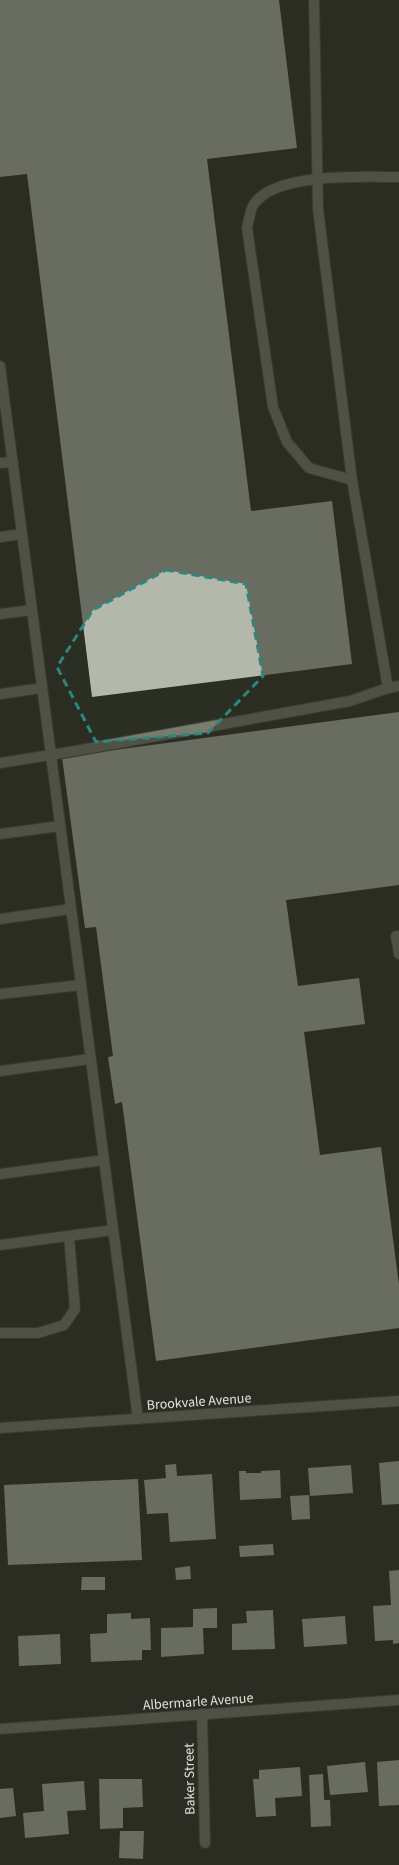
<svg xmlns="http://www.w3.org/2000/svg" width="399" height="1865" viewBox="0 0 399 1865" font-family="'Source Sans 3',sans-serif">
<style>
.building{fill:#b4b8aa}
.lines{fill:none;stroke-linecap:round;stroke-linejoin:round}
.lane-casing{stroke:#494b42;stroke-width:12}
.street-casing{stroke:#494b42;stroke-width:12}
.lane{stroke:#787c6e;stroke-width:10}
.street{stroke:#787c6e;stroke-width:10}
.marked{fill:none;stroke:#2e867e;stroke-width:3;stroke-dasharray:8 5;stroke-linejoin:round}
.labels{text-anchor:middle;stroke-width:4;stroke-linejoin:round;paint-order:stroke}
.street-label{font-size:14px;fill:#e0e2db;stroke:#2b2e23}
</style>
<rect width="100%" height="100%" fill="#2b2e23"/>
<g class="building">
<polygon points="0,0 279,0 297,148 207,159 251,511 332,501 352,664 92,697 27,174 0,177"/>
<polygon points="399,712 399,885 286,900 298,986 359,978 365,1024 304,1032 320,1155 381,1147 399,1285 399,1328 156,1361 122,1102 115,1104 108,1057 113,1056 96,927 85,928 62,757"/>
<polygon points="399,1461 399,1504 382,1505 379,1463"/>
<polygon points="176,1464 177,1476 212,1474 216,1539 170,1542 168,1513 147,1514 144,1480 166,1478 165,1465"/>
<polygon points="351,1465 353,1493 310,1496 308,1468"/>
<polygon points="280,1470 281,1498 240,1500 239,1471 246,1471 246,1473 261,1473 261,1471"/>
<polygon points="138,1479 142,1560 8,1565 4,1485"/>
<polygon points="309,1495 310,1519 292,1520 290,1496"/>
<polygon points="273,1544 274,1555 240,1557 239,1546"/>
<polygon points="190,1566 191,1579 176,1580 175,1568"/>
<polygon points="399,1570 399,1643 393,1644 393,1640 375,1641 373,1606 391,1605 389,1571"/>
<polygon points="82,1577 105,1577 105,1590 81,1590"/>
<polygon points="217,1608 217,1628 203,1628 204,1654 161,1657 161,1628 193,1627 193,1609"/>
<polygon points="273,1610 275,1649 232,1650 232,1624 247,1623 246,1611"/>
<polygon points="131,1613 131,1619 150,1618 151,1650 142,1650 142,1660 91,1662 90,1634 107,1633 107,1614"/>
<polygon points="345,1616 347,1644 304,1647 302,1619"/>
<polygon points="60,1634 61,1664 19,1666 18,1636"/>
<polygon points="399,1760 399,1805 379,1806 377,1762"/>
<polygon points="365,1762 368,1792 330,1795 327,1766"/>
<polygon points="300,1767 302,1796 275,1798 276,1816 256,1817 253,1779 259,1779 259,1770"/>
<polygon points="323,1774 324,1800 330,1800 331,1826 311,1827 309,1775"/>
<polygon points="99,1779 142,1779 143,1807 123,1808 123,1828 100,1829"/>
<polygon points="84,1781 86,1810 67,1811 69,1834 25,1838 23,1813 44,1811 42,1784"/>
<polygon points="13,1788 16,1816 0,1818 0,1789"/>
<polygon points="120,1831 144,1831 143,1859 119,1858"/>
</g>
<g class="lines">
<defs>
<g id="lane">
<polyline points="0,366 138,1419"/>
<polyline points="0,463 13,462"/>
<path d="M352 480 309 468 287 442 273 407 247 228C249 221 250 209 254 204 276 172 364 177 399 177"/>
<polyline points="0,537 22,534"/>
<polyline points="0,614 32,610"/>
<polyline points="388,688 399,686"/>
<polyline points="0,694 42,688"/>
<polyline points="0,763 75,751 350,701 388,688 352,480 318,209 314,0"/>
<polyline points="0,834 60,826"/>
<polyline points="0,919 71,909"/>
<polyline points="399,936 396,936 399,954"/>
<polyline points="0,994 81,985"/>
<polyline points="0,1071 90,1059"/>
<polyline points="0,1174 104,1160"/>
<polyline points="0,1245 113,1230"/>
<polyline points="0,1333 38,1333 64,1325 75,1309 69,1236"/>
</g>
<g id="street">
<polyline points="0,1428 399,1401"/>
<polyline points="202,1714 205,1843"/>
<polyline points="0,1729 399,1700"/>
</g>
</defs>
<use href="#lane" class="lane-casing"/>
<use href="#street" class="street-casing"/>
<use href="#lane" class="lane"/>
<use href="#street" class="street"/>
</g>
<path d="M0 0H399V1865H0ZM166 570 246 584 263 676 208 733 96 742 57 667 93 610Z" fill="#2b2e23" fill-opacity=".55" fill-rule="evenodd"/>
<path class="marked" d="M166 570 246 584 263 676 208 733 96 742 57 667 93 610Z"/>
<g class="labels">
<g class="street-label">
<text transform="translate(199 1401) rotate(-4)" y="5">Brookvale Avenue</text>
<text transform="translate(198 1701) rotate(-4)" y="5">Albermarle Avenue</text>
<text transform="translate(189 1779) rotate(-91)" y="5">Baker Street</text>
</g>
</g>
</svg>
